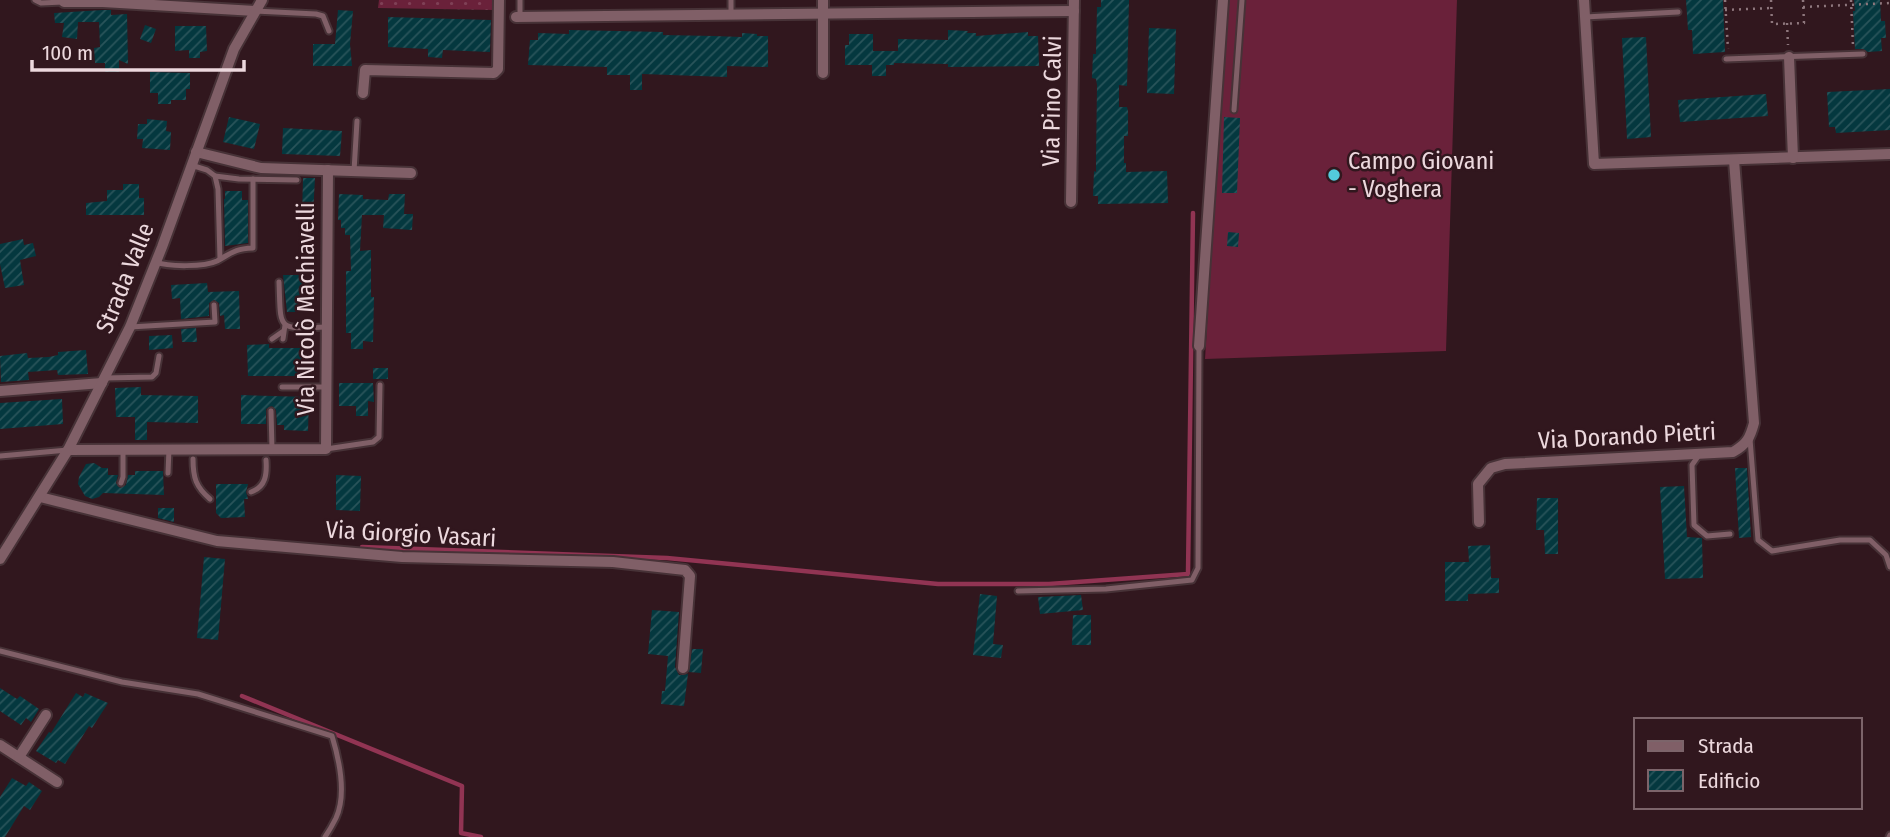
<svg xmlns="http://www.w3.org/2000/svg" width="1890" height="837" viewBox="0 0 1890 837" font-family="'Fira Sans Condensed',sans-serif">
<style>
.grass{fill:url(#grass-dots)}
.pitch{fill:#6a213a}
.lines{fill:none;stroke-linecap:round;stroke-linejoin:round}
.stream{stroke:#913453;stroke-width:4.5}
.building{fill:url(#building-hatch)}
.lane-casing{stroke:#473237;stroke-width:9}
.street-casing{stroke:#473237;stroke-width:14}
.path{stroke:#8e777d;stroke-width:2.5;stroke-dasharray:2 5;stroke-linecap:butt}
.lane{stroke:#805f67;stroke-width:5}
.street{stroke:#805f67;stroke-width:10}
.poi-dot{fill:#53cbdb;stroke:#31171e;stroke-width:2.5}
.labels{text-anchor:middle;stroke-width:5;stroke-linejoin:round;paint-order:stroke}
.street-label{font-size:24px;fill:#ecd8dd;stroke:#31171e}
.poi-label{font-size:24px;fill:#ecd8dd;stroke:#31171e;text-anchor:start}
</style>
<defs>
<pattern id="grass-dots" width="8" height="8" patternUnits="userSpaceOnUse" patternTransform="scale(1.75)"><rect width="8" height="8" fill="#6a213a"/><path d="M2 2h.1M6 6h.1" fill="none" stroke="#7f4056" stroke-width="1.8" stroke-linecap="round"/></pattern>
<pattern id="building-hatch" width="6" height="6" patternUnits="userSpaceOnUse" patternTransform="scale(1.75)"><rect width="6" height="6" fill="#04383f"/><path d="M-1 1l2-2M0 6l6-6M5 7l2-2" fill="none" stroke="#29545a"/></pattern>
</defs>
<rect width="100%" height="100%" fill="#31171e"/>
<polygon class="grass" points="379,0 495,0 495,10 378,8"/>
<polygon class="pitch" points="1226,0 1457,0 1446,351 1205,359"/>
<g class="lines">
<g class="stream">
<polyline points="362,547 667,558 938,584 1049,584 1188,574 1193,213"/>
<polyline points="242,696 462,786 461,833 481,837"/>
</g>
</g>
<g class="building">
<polygon points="1101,0 1129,0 1127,86 1119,85 1119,107 1127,107 1128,111 1128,136 1124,136 1124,163 1126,163 1126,172 1167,171 1168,203 1098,204 1098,196 1093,196 1094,171 1096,172 1096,162 1097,85 1096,79 1092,78 1093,54 1096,54 1097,7 1101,7"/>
<polygon points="1686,0 1723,0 1725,52 1693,54 1692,30 1688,30"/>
<polygon points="1854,0 1880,0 1881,21 1885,21 1886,38 1881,38 1882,51 1868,52 1863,49 1855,49 1853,11 1855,11"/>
<polygon points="103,10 111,10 111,15 127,14 128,64 119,60 119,72 105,72 105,63 95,63 94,48 100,47 99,22 78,22 77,39 62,37 64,23 55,23 54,13"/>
<polygon points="338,10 353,11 350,44 352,66 313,66 313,44 335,44"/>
<polygon points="388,17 491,20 490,52 443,50 442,58 428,57 428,49 388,47"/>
<polygon points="145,25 156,29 151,43 140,39"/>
<polygon points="175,26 206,26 207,51 200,52 200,58 189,58 189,50 175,51"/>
<polygon points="1149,28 1176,29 1174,94 1147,93"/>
<polygon points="569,30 663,32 663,35 714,36 742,37 742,33 757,34 757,36 768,36 768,67 727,66 727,77 642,74 642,90 630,90 630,75 607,75 607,67 528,65 530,40 538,40 538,33 569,34"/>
<polygon points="948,30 968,31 967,33 976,33 976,36 1028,32 1028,36 1038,36 1039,66 948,67 948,64 894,63 894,65 886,65 886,76 872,76 872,65 845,65 845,45 849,45 849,34 873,34 873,51 898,51 898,39 948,40"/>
<polygon points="1646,37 1651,137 1627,139 1622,38"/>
<polygon points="150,72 190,73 190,89 186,89 186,100 171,100 171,104 158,104 158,93 150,93"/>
<polygon points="1890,89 1890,130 1836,133 1835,127 1829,127 1827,92"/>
<polygon points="1766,94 1768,116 1680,122 1678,100"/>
<polygon points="229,117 260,124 254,149 223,142"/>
<polygon points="1224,117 1240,118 1237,193 1222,193"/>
<polygon points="147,119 167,121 166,131 171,132 170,150 142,148 143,139 137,139 138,124 147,124"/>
<polygon points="283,128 342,131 340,156 282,154"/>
<polygon points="303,178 315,178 313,215 302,215"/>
<polygon points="123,184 139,184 139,198 144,198 144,215 86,215 86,203 107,201 107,190 123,190"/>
<polygon points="225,191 242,191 242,200 248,200 248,243 225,246 224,199 225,199"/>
<polygon points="339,194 363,195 363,199 388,200 389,194 405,194 404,214 413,214 412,230 383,228 384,215 362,215 360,251 371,250 371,297 374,297 373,342 363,341 363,349 351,349 351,333 346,333 346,271 351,271 350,235 345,235 345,228 341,228 341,220 338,220"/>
<polygon points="1228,232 1239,233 1238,247 1227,246"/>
<polygon points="23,239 24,245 33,243 36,256 20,260 24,285 5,288 0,264 0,244"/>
<polygon points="283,275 305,275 305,312 287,312"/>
<polygon points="207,283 208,292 239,291 240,329 225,329 224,315 220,316 219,303 214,300 209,303 209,316 181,319 180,298 172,299 171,285"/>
<polygon points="196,328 197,342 182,342 181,329"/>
<polygon points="172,335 173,348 149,350 149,336"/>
<polygon points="269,344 269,348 304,348 304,376 248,376 247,345"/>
<polygon points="86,350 88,374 58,375 57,370 28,372 29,380 1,382 0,356 27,353 28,358 49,357 58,355 58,352"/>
<rect x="373" y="368" width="15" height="11"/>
<polygon points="339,383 373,383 374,402 368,401 368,416 356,416 356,406 339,406"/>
<polygon points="141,387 141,395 198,396 198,423 147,422 147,440 135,440 135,417 116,417 115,388"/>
<polygon points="241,395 309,397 308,431 284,430 284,425 277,425 276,410 272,406 266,409 266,424 241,424"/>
<polygon points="62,399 63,424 0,429 0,403"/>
<polygon points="94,463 102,468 108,468 108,475 118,475 116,483 120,488 126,485 128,475 135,475 135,471 163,471 164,495 103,493 99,497 92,499 85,496 78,484 79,477 86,464"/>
<polygon points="1735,468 1747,468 1751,537 1739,538"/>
<polygon points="336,475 361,476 360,511 336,510"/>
<polygon points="216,484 248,484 246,492 248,499 244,499 245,517 221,518 216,513"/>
<polygon points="1684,486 1687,537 1702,538 1703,578 1665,579 1660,487"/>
<polygon points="1537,498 1558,498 1558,554 1545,554 1544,530 1536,530"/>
<polygon points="158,508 174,508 174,522 158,518"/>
<polygon points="1490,545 1491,578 1499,578 1499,593 1468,594 1468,601 1445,601 1445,562 1469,562 1468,546"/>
<polygon points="204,557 225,559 218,640 197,638"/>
<polygon points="980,594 997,596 993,644 1003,645 1001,658 973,655"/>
<polygon points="1081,595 1083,610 1040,614 1038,597"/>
<polygon points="652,610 679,612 675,667 679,675 688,674 684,706 661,704 662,691 665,691 668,656 648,654"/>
<polygon points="1073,615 1091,615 1091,645 1072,645"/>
<polygon points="692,649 703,649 701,673 689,672"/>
<polygon points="0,688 17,699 20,696 39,709 31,722 26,718 21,725 0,711"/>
<polygon points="76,693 83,697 85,693 108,703 92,728 89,726 65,764 58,760 56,763 36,751 49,732 51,733"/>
<polygon points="12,778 26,786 29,782 42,791 30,810 24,806 5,837 0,837 0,797"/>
</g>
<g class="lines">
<defs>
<g id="lane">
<polyline points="35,0 41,3 63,2"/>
<polyline points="520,0 520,17"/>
<polyline points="731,0 731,14"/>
<polyline points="255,11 316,14 323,16 329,31"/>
<polyline points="1585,17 1678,12"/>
<polyline points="1726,59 1863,54"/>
<polyline points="1234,110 1242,0"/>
<polyline points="191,165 207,170 215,176 218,189 220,259"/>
<polyline points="354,171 357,121"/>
<polyline points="215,176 239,179 297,180"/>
<path d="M156 262C168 267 205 267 217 261 232 253 233 249 253 248V179"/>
<path d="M279 282C281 331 276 329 326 327"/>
<polyline points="130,327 215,322 214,305"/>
<polyline points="272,339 282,332"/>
<polyline points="283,339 285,325"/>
<polyline points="105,378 152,377 156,373 159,356"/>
<polyline points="282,387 325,387"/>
<polyline points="271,411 272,449"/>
<polyline points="1750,439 1758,540 1772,551 1840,540 1870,540 1886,555 1890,567"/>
<polyline points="326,449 373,442 379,437 380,385"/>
<polyline points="1699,455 1692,465 1694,525 1707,536 1730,534"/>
<polyline points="0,456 68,450"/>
<path d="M193 459C193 478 196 487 210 499"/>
<polyline points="168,473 169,449"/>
<polyline points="121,483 123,477 123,449"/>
<path d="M251 492C266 487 267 474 266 460"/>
<polyline points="1018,591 1106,589 1192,580 1198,568 1199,346"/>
<path d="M0 651 122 682 198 694 332 736C339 759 347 794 336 818 333 824 329 831 325 837"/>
<polyline points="1889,837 1890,835"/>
</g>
<g id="street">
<polyline points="1584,0 1594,164 1890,154"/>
<polyline points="64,2 103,2 255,11"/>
<polyline points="516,17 1074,11"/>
<polyline points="1789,57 1793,158"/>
<polyline points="823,73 823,0"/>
<polyline points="363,93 365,70 494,73 498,69 499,0"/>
<polyline points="196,152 261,168 411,173"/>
<polyline points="1071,202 1074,0"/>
<polyline points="1199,346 1223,0"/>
<polyline points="0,391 102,383"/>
<polyline points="68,450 326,449 328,170"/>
<polyline points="40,497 217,541 402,557 613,562 685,570 690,576 683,668"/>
<path d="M1479 522 1478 484 1491 468 1505 464 1733 452C1747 444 1750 438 1754 423L1734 160"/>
<polyline points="0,559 68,450 130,327 162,247 234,49 262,0"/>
<polyline points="0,745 57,782"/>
<polyline points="19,757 46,715"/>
</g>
</defs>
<use href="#lane" class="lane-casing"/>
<use href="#street" class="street-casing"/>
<g class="path">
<polyline points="1725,0 1728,49"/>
<polyline points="1771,0 1772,24 1804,23 1803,0"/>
<polyline points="1851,0 1853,46"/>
<polyline points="1803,7 1890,3"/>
<polyline points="1725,10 1771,8"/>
<polyline points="1787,23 1788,45"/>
</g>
<use href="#lane" class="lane"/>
<use href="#street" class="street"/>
</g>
<circle class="poi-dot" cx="1334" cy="175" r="7"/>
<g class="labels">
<g class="street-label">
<text transform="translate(1052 101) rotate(-89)" y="8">Via Pino Calvi</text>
<text transform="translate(125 278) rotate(-68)" y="8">Strada Valle</text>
<text transform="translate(306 309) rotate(-90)" y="8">Via Nicolò Machiavelli</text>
<text transform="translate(1627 436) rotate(-3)" y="8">Via Dorando Pietri</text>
<text transform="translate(411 534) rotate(3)" y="8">Via Giorgio Vasari</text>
</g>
<g class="poi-label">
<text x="1348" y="169">Campo Giovani<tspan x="1348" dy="28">- Voghera</tspan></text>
</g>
</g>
<rect x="1634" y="718" width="228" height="91" fill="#31171e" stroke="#7c646a" stroke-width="2"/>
<rect x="1648" y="741" width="35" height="10" fill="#805f67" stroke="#7c646a" stroke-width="2"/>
<text x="1698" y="753" font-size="21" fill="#ecd8dd">Strada</text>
<rect x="1648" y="770" width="35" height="21" fill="url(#building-hatch)" stroke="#7c646a" stroke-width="2"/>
<text x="1698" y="788" font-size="21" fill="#ecd8dd">Edificio</text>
<path d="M32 60v10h212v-10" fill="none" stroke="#ecd8dd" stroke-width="3.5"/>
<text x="42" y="60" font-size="21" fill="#ecd8dd" stroke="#31171e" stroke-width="5" paint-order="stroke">100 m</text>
</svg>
